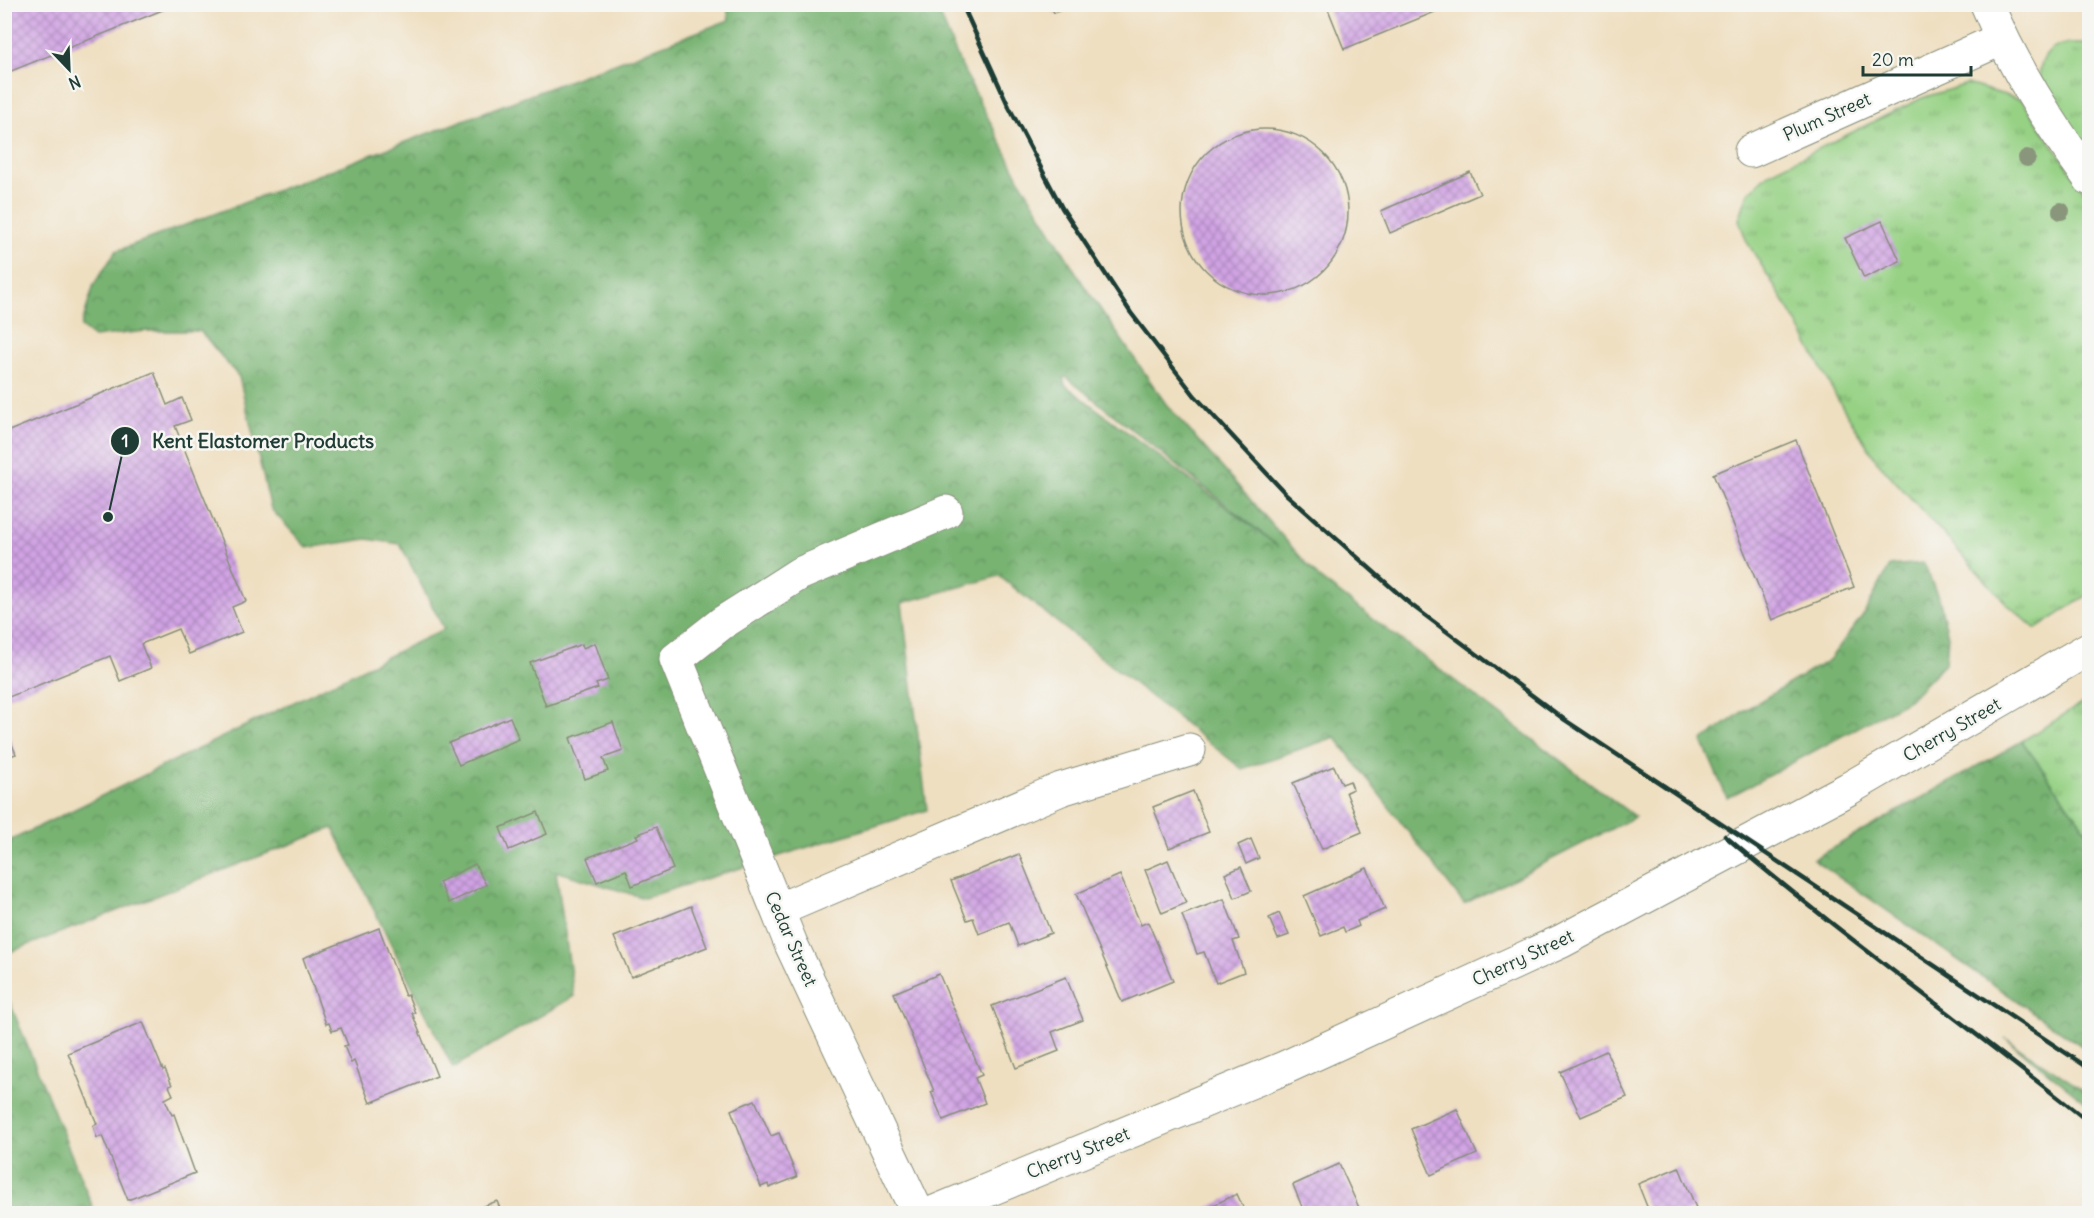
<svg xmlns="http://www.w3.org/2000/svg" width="2094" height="1218" viewBox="0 0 2094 1218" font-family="Delius,sans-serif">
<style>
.grass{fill:url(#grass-tufts);stroke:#5a875c;stroke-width:1.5}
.forest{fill:url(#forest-crowns);stroke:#4c7853;stroke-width:1.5;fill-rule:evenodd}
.building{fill:url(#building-cross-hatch)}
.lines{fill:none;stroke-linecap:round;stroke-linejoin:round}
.minor-casing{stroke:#878e7a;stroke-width:35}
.minor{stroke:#fff;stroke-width:33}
.rail{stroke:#1f3d34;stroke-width:4.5}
.tree{fill:#8a967c}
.labels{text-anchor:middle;stroke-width:5;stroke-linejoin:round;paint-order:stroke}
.street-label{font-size:18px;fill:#1f3d34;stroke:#f6f6f2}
.leader{fill:none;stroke:#1f3d34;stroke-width:2}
.callout-dot{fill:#1f3d34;stroke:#f6f6f2;stroke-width:2}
.mark-label{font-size:18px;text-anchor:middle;font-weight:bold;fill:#fff}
.callout-label{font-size:20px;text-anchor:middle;font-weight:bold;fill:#1f3d34;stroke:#f6f6f2;stroke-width:5;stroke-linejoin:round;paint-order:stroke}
</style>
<defs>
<pattern id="grass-tufts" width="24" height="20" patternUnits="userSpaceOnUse" patternTransform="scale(1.5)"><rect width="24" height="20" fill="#96d184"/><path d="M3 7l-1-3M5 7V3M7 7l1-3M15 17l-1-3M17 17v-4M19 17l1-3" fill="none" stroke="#7aab6d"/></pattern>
<pattern id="forest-crowns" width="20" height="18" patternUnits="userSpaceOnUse" patternTransform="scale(1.5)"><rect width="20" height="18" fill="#78b372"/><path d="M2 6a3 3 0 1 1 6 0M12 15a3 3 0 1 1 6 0" fill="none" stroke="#62935e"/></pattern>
<pattern id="building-cross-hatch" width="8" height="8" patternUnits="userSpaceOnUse" patternTransform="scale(1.5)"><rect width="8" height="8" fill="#d1a3e4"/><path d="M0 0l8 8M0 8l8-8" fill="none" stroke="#a986ba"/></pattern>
</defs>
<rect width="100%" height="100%" fill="#f6f6f2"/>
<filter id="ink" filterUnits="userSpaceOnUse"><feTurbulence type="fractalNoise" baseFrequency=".0167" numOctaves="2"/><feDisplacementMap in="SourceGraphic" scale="12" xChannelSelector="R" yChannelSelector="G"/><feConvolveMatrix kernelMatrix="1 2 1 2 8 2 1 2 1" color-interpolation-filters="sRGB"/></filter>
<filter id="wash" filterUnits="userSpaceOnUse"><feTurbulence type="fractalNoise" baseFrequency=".008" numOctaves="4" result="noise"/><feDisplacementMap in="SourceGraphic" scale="24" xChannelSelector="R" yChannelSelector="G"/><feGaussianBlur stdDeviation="1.35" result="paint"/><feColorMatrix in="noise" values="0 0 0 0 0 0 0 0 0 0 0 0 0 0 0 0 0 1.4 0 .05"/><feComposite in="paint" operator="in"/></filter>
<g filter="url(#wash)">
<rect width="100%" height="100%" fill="#efdfc1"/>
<g class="grass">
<path d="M2065 44H2089V158L2040 78C2038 61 2049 47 2065 44Z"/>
<polygon points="1967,84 2022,100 2089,198 2089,594 2036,629 2007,604 1876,460 1837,398 1796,321 1747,242 1739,220 1748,193 1769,173 1922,98"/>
<polygon points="2089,699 2089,834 2022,741"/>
</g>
<g class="forest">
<path d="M727 5H936L959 61 1021 182 1083 284 1166 404 1319 578 1635 817 1464 904 1335 737 1242 769 999 576 902 603 927 810 644 898 556 871 574 996 453 1068 333 828 5 954V843L444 629 400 544 367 539 307 548 271 509 239 377 200 331H146L94 337 81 327 94 284 116 251 729 20ZM1066 377 1279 547 1065 385 1063 378Z"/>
<polygon points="1924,563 1940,602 1948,636 1946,662 1909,700 1727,798 1702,741 1745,710 1829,660 1863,615 1890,566"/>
<polygon points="2022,741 2089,834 2089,1051 1813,859"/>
<polygon points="4,988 95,1213 5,1213"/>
<polygon points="2005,1038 2089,1094 2089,1105"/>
</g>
<g id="blocks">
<g class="building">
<polygon points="4,4 175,4 175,5 4,74"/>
<polygon points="1050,4 1074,4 1074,5 1054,13"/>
<polygon points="1326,4 1452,4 1452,5 1344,49"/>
<circle cx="1265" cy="212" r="83"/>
<polygon points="1470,172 1480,194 1390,233 1381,211"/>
<polygon points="1882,221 1900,261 1864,278 1845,238"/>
<polygon points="154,372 167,405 182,398 191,420 175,426 246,601 232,607 242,632 189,654 178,629 141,644 151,668 120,681 110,656 4,699 4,433"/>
<polygon points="1796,440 1854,587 1772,620 1713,474"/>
<polygon points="595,643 608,680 596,684 598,688 546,706 530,663 582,644 583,648"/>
<polygon points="510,717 519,739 459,765 449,743"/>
<polygon points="613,722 623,751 603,758 608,771 585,779 570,738"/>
<polygon points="4,725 16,754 4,758"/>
<polygon points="1334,766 1342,784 1350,781 1353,789 1346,792 1362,832 1322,849 1293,783"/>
<polygon points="1193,791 1209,832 1169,848 1153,807"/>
<polygon points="538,812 547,834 509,850 500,828"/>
<polygon points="656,827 673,869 632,886 626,870 597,882 587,858 638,838 636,835"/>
<polygon points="1251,839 1259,858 1246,864 1238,845"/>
<polygon points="1019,854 1051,933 1018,946 1009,922 979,934 973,918 967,920 951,881"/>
<polygon points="1168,860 1186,903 1162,913 1145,870"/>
<polygon points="475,864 486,885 449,903 439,882"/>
<polygon points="1241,867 1251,891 1235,898 1225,874"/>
<polygon points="1367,868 1385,909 1357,921 1359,926 1345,932 1343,927 1321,936 1304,896"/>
<polygon points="1120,875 1141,925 1148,922 1173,981 1122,1002 1076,894"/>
<polygon points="1224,899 1239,939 1233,941 1244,972 1216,983 1204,952 1197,954 1182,915"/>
<polygon points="691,906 707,947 631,977 614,937"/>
<polygon points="1279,913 1289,935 1278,939 1269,918"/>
<polygon points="379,928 405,996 408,995 415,1013 412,1013 437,1076 370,1103 354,1061 351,1063 344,1046 348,1045 341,1028 332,1031 329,1023 326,1024 303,958"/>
<polygon points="939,974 982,1075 975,1078 985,1103 943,1120 931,1092 934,1091 894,993"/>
<polygon points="1066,977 1083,1020 1052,1032 1059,1051 1016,1068 992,1006"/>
<polygon points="143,1022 163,1070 165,1069 172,1085 169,1086 173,1095 165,1099 172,1115 174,1114 195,1173 128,1200 102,1136 97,1138 93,1126 97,1124 68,1053"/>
<polygon points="1606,1051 1627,1097 1581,1117 1560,1072"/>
<polygon points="755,1100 771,1136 779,1133 797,1177 769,1188 768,1184 761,1187 731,1110"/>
<polygon points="1457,1109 1477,1154 1431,1175 1411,1129"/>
<polygon points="1339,1164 1360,1210 1353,1214 1305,1214 1293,1185"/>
<polygon points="1679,1167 1696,1208 1684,1214 1650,1214 1638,1184"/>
<polygon points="1237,1194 1246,1214 1194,1214"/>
<polygon points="497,1201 502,1214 466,1214 466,1213"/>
</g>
</g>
</g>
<g filter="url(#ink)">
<use href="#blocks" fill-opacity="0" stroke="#878e7a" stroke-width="1.5"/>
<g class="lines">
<defs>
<g id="minor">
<path d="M1987 4C2013 67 2050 124 2090 179"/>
<polyline points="1751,151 2001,39"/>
<polyline points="778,910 1061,789 1189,750"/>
<polyline points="918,1214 791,944 676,659 722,623 799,574 946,512"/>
<polyline points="930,1214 1284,1068 1562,941 1848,789 2090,648"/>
</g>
</defs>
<use href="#minor" class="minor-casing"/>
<use href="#minor" class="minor"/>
<g class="rail">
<polyline points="962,4 1009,107 1062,208 1131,313 1195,396 1286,494 1410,604 1565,720 2090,1069"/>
<path d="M1725 836C1843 937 1969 1026 2090 1123"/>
</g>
</g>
<g class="tree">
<circle cx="2027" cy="158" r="9"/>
<circle cx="2061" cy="211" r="9"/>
</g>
</g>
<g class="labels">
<g class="street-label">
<text transform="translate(1827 117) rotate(-24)" y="6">Plum Street</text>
<text transform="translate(1952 730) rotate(-30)" y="6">Cherry Street</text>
<text transform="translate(791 939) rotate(66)" y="6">Cedar Street</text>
<text transform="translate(1523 958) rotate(-25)" y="6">Cherry Street</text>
<text transform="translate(1078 1153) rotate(-22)" y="6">Cherry Street</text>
</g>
</g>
<path class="leader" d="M108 517L125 441"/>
<g class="callout-dot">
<circle cx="108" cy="517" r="6"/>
<circle cx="125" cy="441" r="15"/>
</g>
<g class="mark-label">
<text x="125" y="447">1</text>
</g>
<g class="callout-label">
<text x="263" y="448">Kent Elastomer Products</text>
</g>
<rect width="2094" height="1218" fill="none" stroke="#f6f6f2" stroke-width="24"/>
<g transform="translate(69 69) rotate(157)" stroke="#f6f6f2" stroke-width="4.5" paint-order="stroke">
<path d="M0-4.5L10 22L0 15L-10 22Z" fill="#1f3d34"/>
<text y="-9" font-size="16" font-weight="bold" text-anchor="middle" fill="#1f3d34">N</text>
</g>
<path d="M1863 66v9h108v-9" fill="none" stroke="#1f3d34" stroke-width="3"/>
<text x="1872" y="66" font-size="18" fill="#1f3d34" stroke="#f6f6f2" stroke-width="4.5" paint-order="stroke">20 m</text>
</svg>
